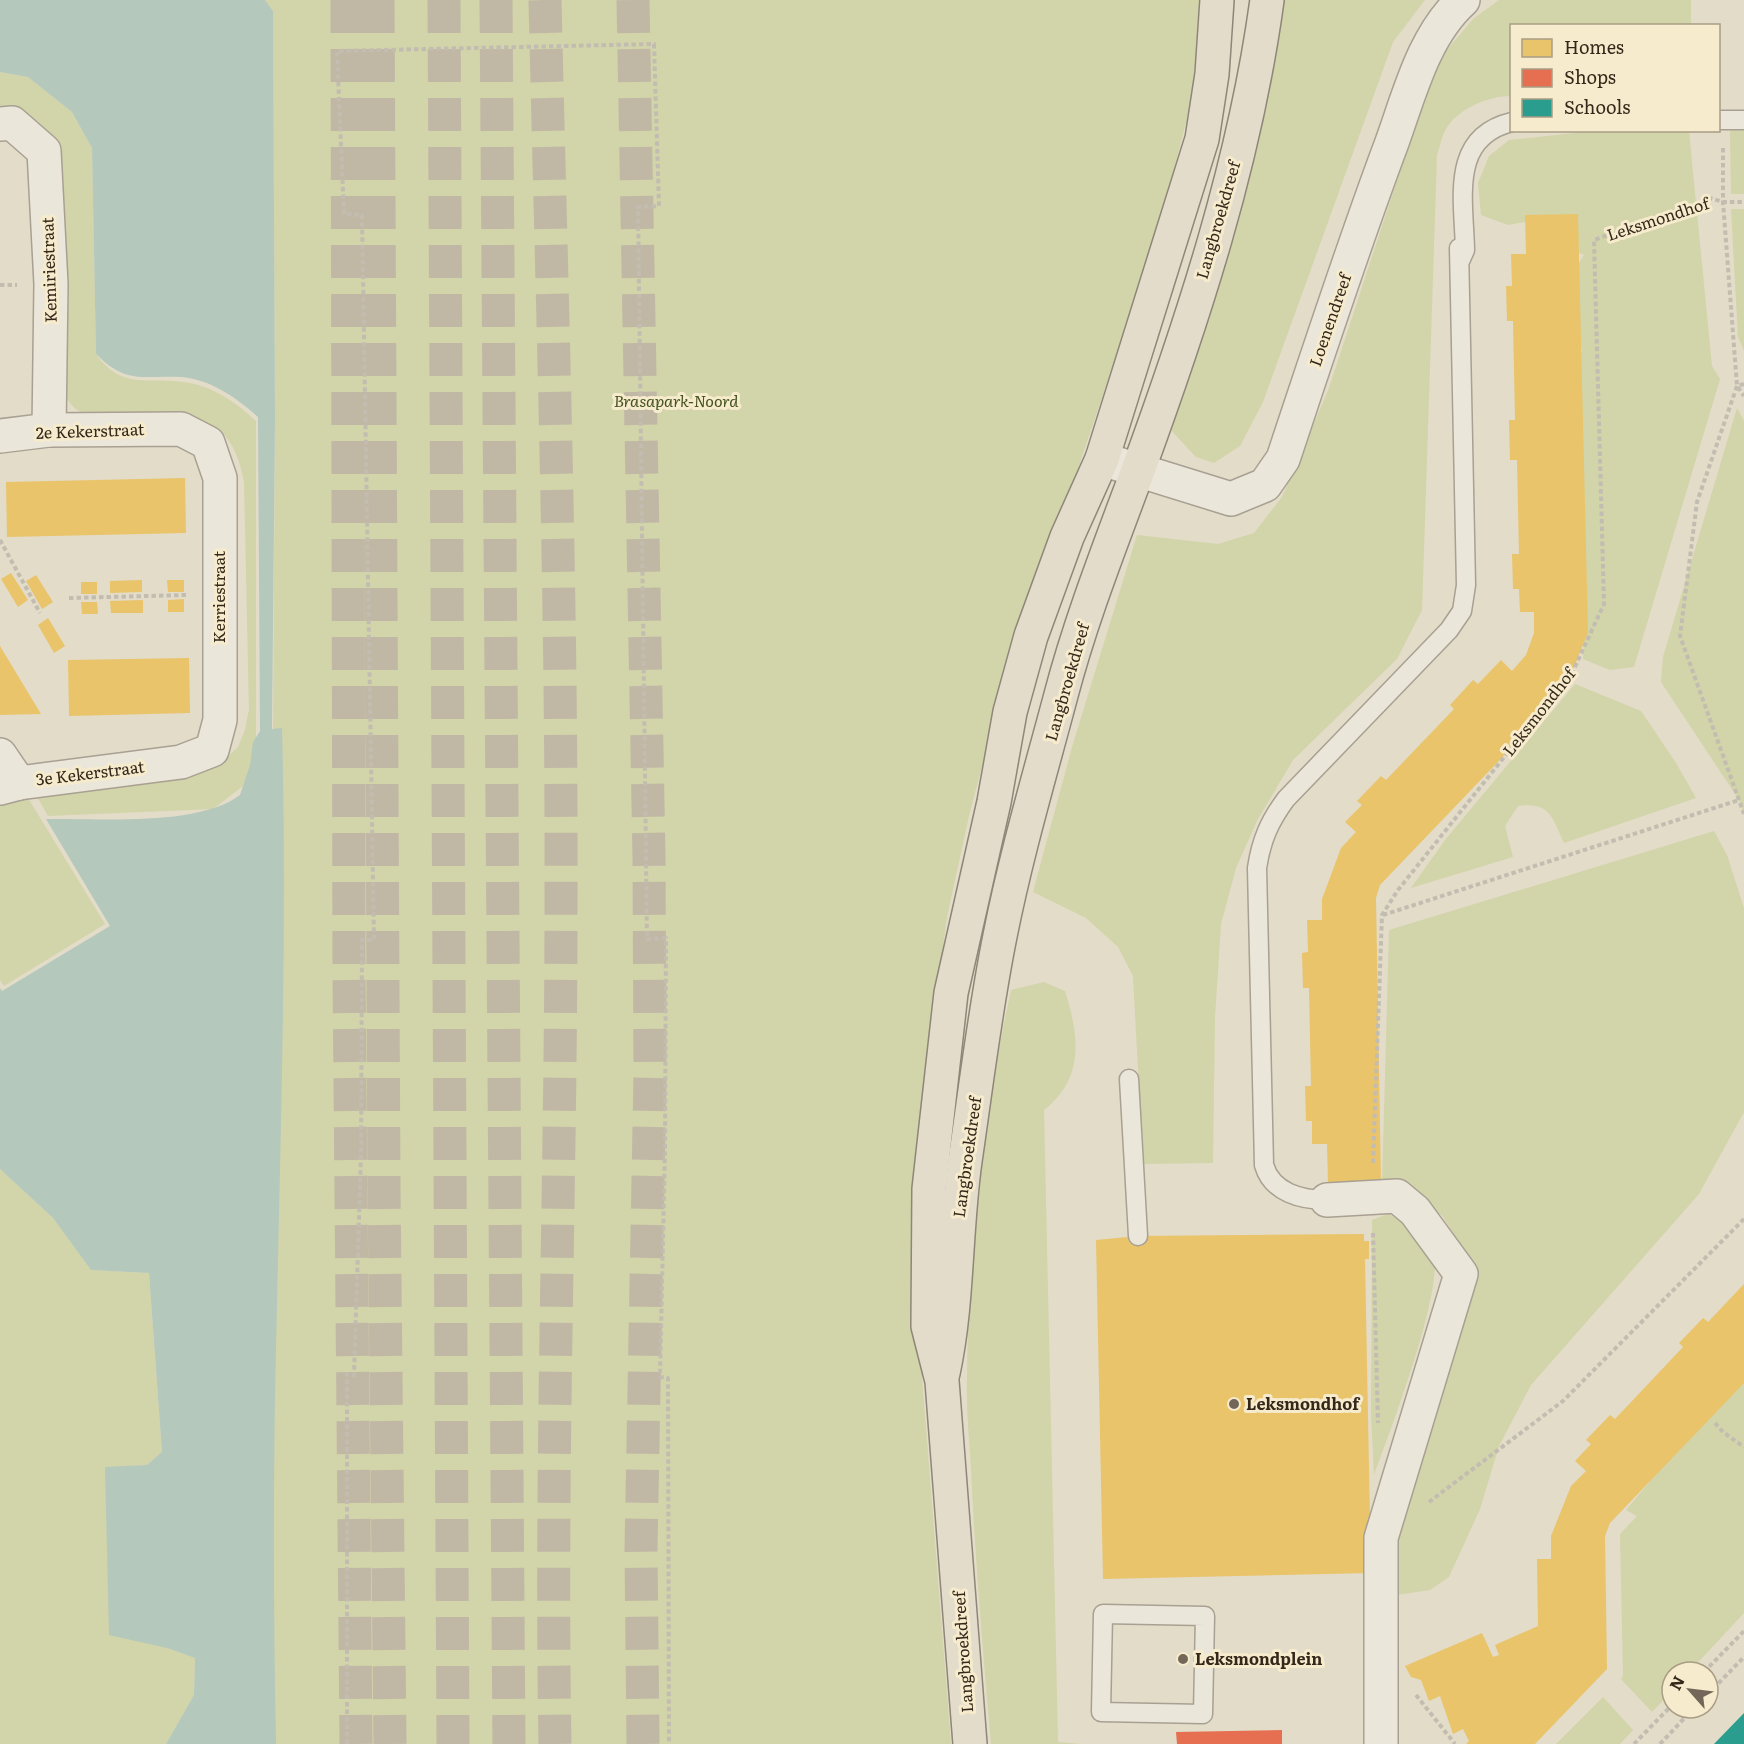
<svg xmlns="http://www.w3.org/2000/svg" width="1744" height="1744" viewBox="0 0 1744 1744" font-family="Literata,serif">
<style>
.green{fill:#d2d4a9}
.water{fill:#b4c8bc}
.homes{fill:#e9c46a}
.shops{fill:#e76f51}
.schools{fill:#2a9d8f}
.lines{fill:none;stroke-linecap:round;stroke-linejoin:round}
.highway-tunnel{stroke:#c0b8a5;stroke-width:33;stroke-dasharray:33 16;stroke-linecap:butt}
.lane-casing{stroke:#a8a092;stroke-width:21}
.street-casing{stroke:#a8a092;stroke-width:36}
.primary-casing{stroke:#8d8679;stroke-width:36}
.path{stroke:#c3bdb1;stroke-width:4;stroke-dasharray:4.5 3;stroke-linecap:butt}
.lane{stroke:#ebe6da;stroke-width:18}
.street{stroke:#ebe6da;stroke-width:33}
.primary{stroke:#e3dccb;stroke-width:33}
.poi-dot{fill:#726758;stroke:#f6ebcc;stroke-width:2}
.labels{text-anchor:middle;stroke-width:6;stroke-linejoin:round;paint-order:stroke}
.street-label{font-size:16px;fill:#35281b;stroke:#f6ebcc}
.park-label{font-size:16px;font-style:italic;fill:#445320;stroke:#f6ebcc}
.poi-label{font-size:16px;font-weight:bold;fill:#35281b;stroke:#f6ebcc;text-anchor:start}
</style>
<rect width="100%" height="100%" fill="#e3dcc8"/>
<g class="green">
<polygon points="265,0 1199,0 1195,74 1187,118 1159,229 998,705 969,816 947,917 930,1044 919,1229 922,1377 951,1744 262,1744 267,1710 275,419 273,11"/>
<polygon points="1283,0 1425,0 1393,42 1263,402 1240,446 1214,463 1196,457 1169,428 1274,61"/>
<path d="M1499 0H1691V25L1512 26 1511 96C1488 96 1456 109 1445 131 1441 138 1440 147 1437 155L1422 610 1397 659 1293 760 1258 819 1236 868 1221 924 1215 1017 1213 1163 1143 1164 1133 976 1118 947 1086 918 1033 892 1072 747 1137 535 1218 544 1254 533 1282 497 1329 388 1419 113 1441 57 1473 19Z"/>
<path d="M0 72 28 77 72 112 92 148 96 354C121 390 147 377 183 382 211 385 236 402 256 421V776L213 809 48 816 30 784 181 777 204 771 222 762 238 747 245 730 249 709 244 482C226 376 140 439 79 411 73 408 68 400 64 395L56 174 0 109Z"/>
<polygon points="1738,125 1744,125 1744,194 1731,194 1730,131"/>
<polygon points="1602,130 1689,131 1712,366 1720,379 1634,667 1610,670 1583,659 1584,596 1558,355 1582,352 1571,276 1584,255 1559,244 1554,217 1508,225 1481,215 1478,183 1489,156 1509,140"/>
<polygon points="1731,209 1744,209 1744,351 1738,337"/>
<polygon points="1737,408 1744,421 1744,814 1739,800 1661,682 1663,657"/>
<path d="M1575 684 1641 711 1676 763 1696 798 1564 843C1552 817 1550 802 1518 806L1505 826 1513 857 1411 888 1445 840Z"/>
<polygon points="20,785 105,924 4,986 0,980 0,797"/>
<polygon points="1714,831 1727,855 1744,908 1744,1112 1699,1194 1531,1385 1499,1446 1480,1509 1449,1577 1430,1590 1396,1595 1393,1572 1424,1404 1462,1272 1455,1237 1442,1215 1382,1186 1389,930"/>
<path d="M1044 982 1065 991C1079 1036 1085 1078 1044 1110L1058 1742 1081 1744H991C983 1652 975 1560 971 1468 969 1438 966 1407 967 1377 968 1246 983 1118 1011 990Z"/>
<polygon points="0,1169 53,1218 91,1270 149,1273 162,1453 147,1465 105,1468 167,1648 195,1658 194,1695 166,1744 0,1744"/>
<path d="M1388 1214C1406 1222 1426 1229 1433 1250 1446 1286 1389 1434 1374 1475L1371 1414 1372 1220Z"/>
<polygon points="1744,1382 1744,1613 1689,1672 1672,1672 1672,1691 1652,1712 1621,1679 1623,1675 1620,1534 1637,1516 1626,1510 1680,1446"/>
<polygon points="1603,1697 1633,1730 1620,1744 1556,1744"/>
</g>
<path class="water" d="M0 0H265L273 11 275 419 272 729 282 728C287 921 281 1112 277 1305 273 1451 273 1598 276 1744H166L194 1695 195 1658 167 1648 109 1635 105 1467 147 1465 162 1452 149 1273 91 1270 53 1218 0 1169V988L2 991 110 926 46 819C99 818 198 827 240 795L250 765 253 742 260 731 258 417C237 398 210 379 181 377 142 375 127 385 96 354L92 148 72 112 28 77 0 72Z"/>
<g class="homes">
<polygon points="1578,214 1588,632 1564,693 1380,885 1376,898 1381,1182 1328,1183 1327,1144 1312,1144 1312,1121 1306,1121 1305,1086 1311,1086 1309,988 1303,988 1302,953 1308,952 1307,920 1322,920 1322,899 1341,848 1356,832 1345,822 1362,805 1357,801 1381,776 1386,780 1454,709 1450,705 1473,680 1478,684 1501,660 1512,671 1526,655 1534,633 1534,612 1520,612 1519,589 1513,589 1512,554 1519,554 1517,460 1510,460 1509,420 1515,420 1513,321 1507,321 1506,286 1512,286 1511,254 1526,254 1525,215"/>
<polygon points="185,478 186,533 7,537 6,482"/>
<polygon points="11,573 28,600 18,607 1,579"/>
<polygon points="36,575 53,602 42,609 26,581"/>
<polygon points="142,580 142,592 110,593 110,581"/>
<polygon points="167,580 184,580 184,592 168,592"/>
<rect x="81" y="582" width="16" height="12"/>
<polygon points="184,599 184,612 168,612 168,600"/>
<polygon points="143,600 143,613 111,613 110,601"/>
<polygon points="81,602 97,602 98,614 82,614"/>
<polygon points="48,618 65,646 54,653 38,625"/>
<polygon points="0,646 9,661 41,714 0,715"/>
<polygon points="189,658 190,713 69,716 68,660"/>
<polygon points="1364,1234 1364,1241 1369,1241 1369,1259 1365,1259 1371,1573 1103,1579 1096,1240 1138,1236"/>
<polygon points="1744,1284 1744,1383 1610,1523 1605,1536 1607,1669 1535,1744 1466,1744 1469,1741 1463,1729 1453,1734 1440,1696 1429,1701 1421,1680 1411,1677 1405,1666 1482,1633 1493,1657 1499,1655 1495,1645 1538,1626 1537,1559 1551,1559 1551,1536 1571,1486 1586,1471 1575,1461 1591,1444 1586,1440 1610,1415 1615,1419 1683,1347 1679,1343 1703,1318 1708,1322"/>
</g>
<polygon class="shops" points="1282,1730 1282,1744 1177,1744 1176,1732"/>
<polygon class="schools" points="1744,1713 1744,1744 1714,1744"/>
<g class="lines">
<g class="highway-tunnel">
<polyline points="347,0 349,974 356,1744"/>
<polyline points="378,0 384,1190 390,1744"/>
<polyline points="444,0 453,1744"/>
<polyline points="496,0 509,1744"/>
<path d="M545 0C552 301 562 602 561 903 561 1183 550 1463 555 1744"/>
<polyline points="633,0 649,858 650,1074 641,1549 643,1744"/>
</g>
<defs>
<g id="lane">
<polyline points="1718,120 1744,120"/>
<path d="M1461 259 1465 250C1464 200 1449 137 1512 122"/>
<polyline points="1129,1079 1138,1236"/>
<path d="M1327 1200C1302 1200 1272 1193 1264 1165L1257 868C1261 841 1269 822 1286 799L1449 630 1462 611 1466 585 1459 248"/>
<polygon points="1103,1614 1205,1616 1203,1714 1101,1712"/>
</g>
<g id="street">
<polyline points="0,124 12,123 44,151 51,284 49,430"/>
<polyline points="0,436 49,430 181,429 208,443 220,478 220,720 212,750 181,762 19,783 0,788"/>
<path d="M1102 459 1231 499 1265 485 1283 459C1318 354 1352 249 1391 145 1409 96 1423 36 1463 0"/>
<polyline points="0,755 19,783"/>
<polyline points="1327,1200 1397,1196 1415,1211 1461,1274 1381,1538 1381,1744"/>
</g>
<g id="primary">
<path d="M943 1373C958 1303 955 1232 965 1161 976 1086 985 1010 1000 936 1016 855 1040 774 1061 695 1081 619 1110 546 1137 473 1193 320 1245 162 1267 0"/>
<polyline points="970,1744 942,1381 928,1326 929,1189 951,993 994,802 1010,712 1031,636 1067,537 1102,459 1202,139 1212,74 1217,0"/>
</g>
</defs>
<use href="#lane" class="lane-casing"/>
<use href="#street" class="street-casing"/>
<use href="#primary" class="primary-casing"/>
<g class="path">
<polyline points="1723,148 1723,202 1737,386 1744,396"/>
<polyline points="0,285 17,285"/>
<polyline points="1744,384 1737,386 1697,502 1680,636 1744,814"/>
<polyline points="0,540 40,613"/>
<polyline points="69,598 186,595"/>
<polyline points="1383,915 1739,800"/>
<polyline points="1373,1163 1382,915 1398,890 1573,671 1604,604 1594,240 1710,198 1723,202 1744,202"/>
<polyline points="1373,1233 1378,1423"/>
<polyline points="1715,1423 1723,1432 1744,1447"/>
<polyline points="1429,1502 1563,1401 1744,1219"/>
<polyline points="1704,1672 1744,1631"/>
<polyline points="1708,1694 1744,1657"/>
<polyline points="1416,1695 1455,1744"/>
<polyline points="347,1744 347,1374 354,1375 361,1155 362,940 374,940 362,215 344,214 337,51 654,44 659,206 638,207 647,939 666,938 665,1147 660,1377 668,1378 669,1744"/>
<polyline points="1634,1744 1672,1705"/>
<polyline points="1660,1744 1694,1708"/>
</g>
<use href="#lane" class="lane"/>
<use href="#street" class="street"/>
<use href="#primary" class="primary"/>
</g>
<g class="poi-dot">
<circle cx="1234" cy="1404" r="6"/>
<circle cx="1183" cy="1659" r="6"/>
</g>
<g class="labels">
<g class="street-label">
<text transform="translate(1658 219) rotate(-18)" y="6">Leksmondhof</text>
<text transform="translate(1218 220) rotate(-74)" y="6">Langbroekdreef</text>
<text transform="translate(49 270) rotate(-92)" y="6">Kemiriestraat</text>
<text transform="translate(1330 320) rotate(-71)" y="6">Loenendreef</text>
<text transform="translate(90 431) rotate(-2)" y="6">2e Kekerstraat</text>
<text transform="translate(219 597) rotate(-90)" y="6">Kerriestraat</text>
<text transform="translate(1067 682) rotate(-74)" y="6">Langbroekdreef</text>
<text transform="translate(1539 712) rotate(-52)" y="6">Leksmondhof</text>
<text transform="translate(90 773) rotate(-7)" y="6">3e Kekerstraat</text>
<text transform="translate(967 1157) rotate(-82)" y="6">Langbroekdreef</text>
<text transform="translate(963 1652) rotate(-94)" y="6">Langbroekdreef</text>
</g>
<g class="park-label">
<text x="676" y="407">Brasapark-Noord</text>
</g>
<g class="poi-label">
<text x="1246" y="1410">Leksmondhof</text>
<text x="1195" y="1665">Leksmondplein</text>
</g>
</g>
<rect x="1510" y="24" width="210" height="108" fill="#f6ebcc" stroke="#a99d85" stroke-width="1.5"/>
<rect x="1522" y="39" width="30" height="18" fill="#e9c46a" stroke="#a99d85" stroke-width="1.5"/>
<text x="1564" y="54" font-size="18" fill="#35281b">Homes</text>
<rect x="1522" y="69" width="30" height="18" fill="#e76f51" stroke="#a99d85" stroke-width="1.5"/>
<text x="1564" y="84" font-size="18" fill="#35281b">Shops</text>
<rect x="1522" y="99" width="30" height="18" fill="#2a9d8f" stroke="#a99d85" stroke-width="1.5"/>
<text x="1564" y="114" font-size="18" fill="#35281b">Schools</text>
<g transform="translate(1690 1690) rotate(298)"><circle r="28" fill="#f6ebcc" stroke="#a99d85" stroke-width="1.5"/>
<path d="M0-4.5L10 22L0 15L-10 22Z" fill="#726758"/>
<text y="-9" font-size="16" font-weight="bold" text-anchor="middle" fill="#35281b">N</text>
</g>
</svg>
